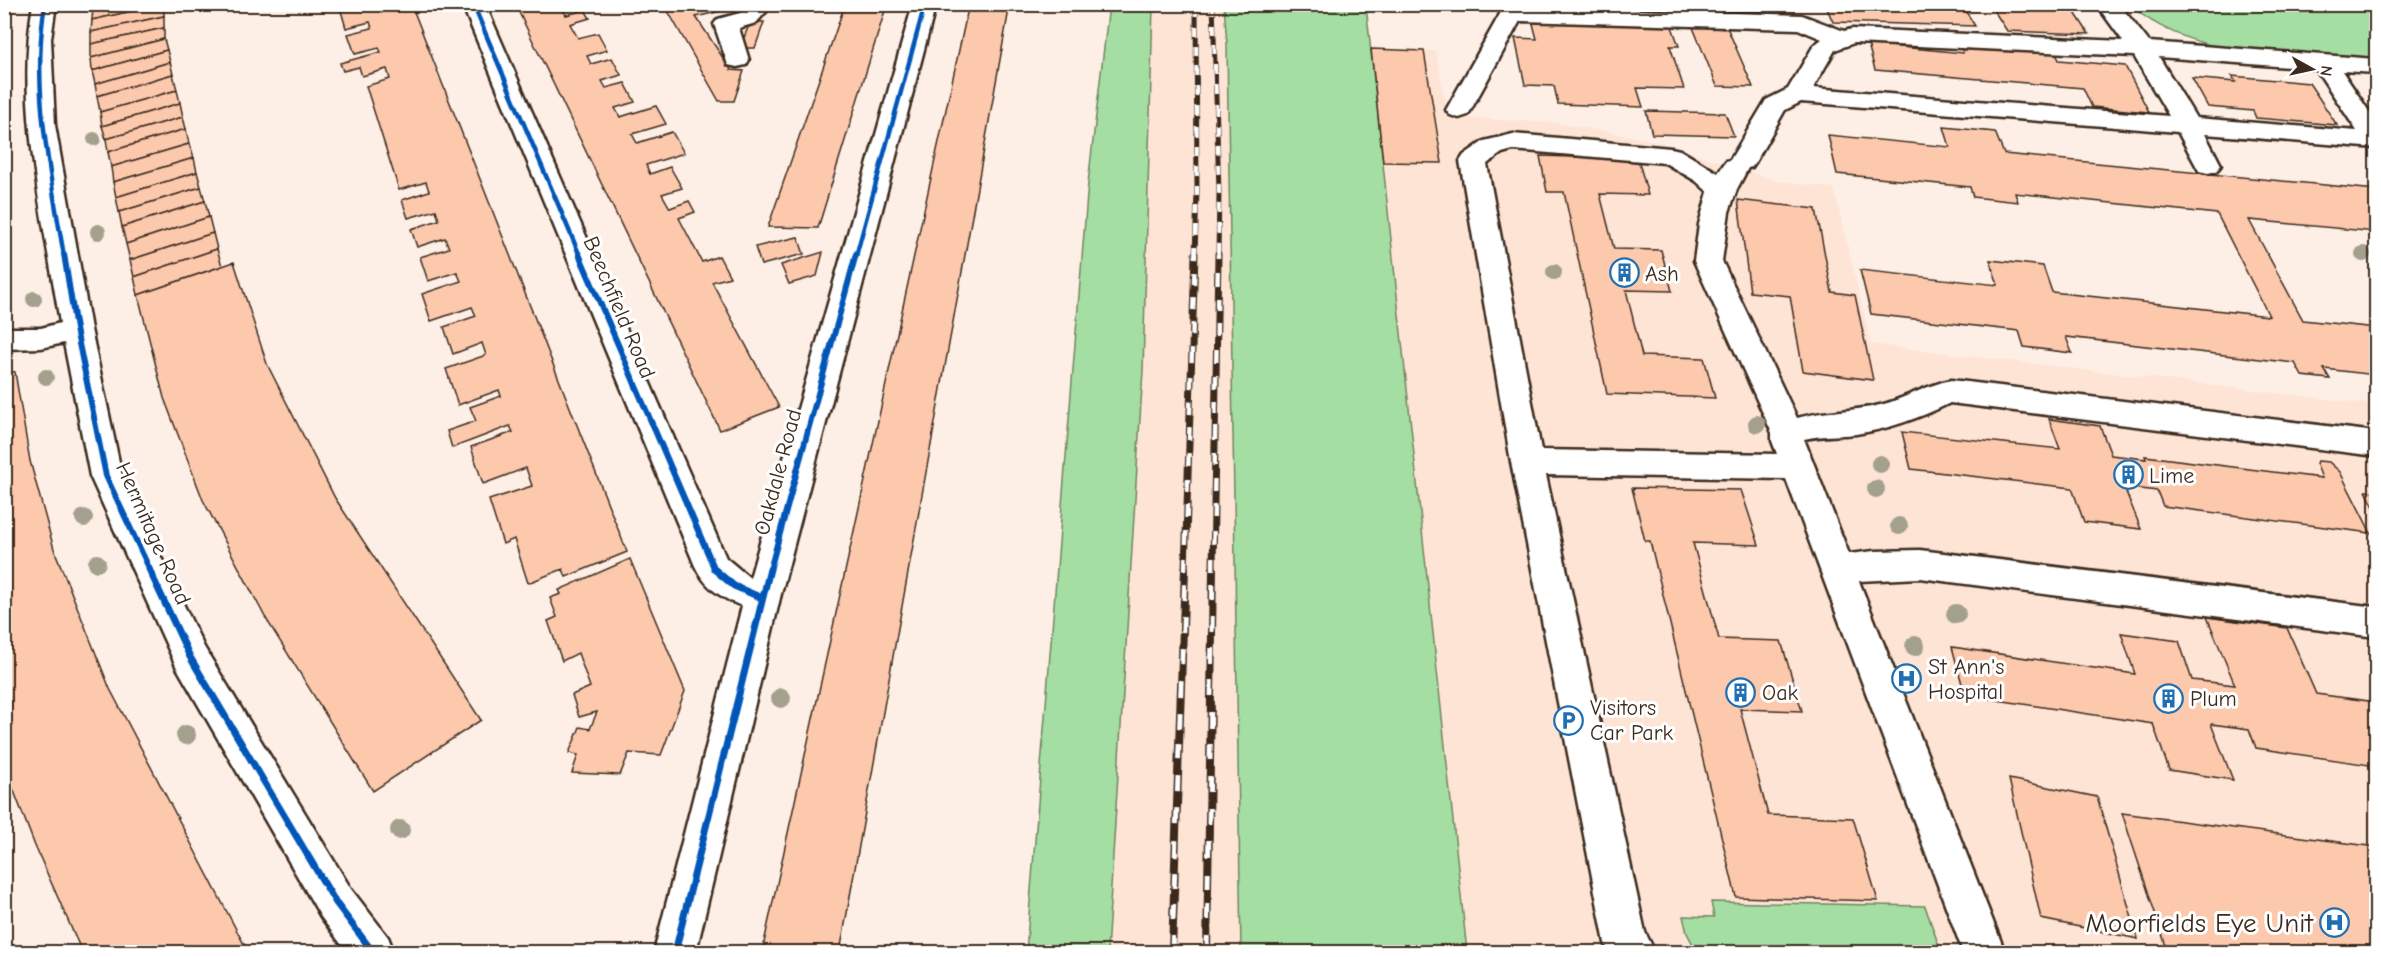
<svg xmlns="http://www.w3.org/2000/svg" width="2381" height="957" viewBox="0 0 2381 957" font-family="'Comic Neue',sans-serif">
<style>
.built{fill:#fee4d5}
.green{fill:#a5dea3;stroke:#708460;stroke-width:1.5}
.building{fill:#fdc9ad;stroke:#3b2a1e;stroke-width:1.5}
.lines{fill:none;stroke-linecap:round;stroke-linejoin:round}
.minor-casing{stroke:#3b2a1e;stroke-width:5}
.minor{fill:#fff;fill-rule:evenodd}
.rail-far2-casing{stroke:#3b2a1e;stroke-width:5}
.rail-far1-casing{stroke:#3b2a1e;stroke-width:7}
.rail-casing{stroke:#3b2a1e;stroke-width:8}
.rail-far2{stroke:#fff;stroke-width:4;stroke-dasharray:10;stroke-linecap:butt}
.rail-far1{stroke:#fff;stroke-width:4.5;stroke-dasharray:13;stroke-linecap:butt}
.rail{stroke:#fff;stroke-width:5;stroke-dasharray:16;stroke-linecap:butt}
.cycleway-far2-casing{stroke:#fff;stroke-width:8}
.cycleway-far1-casing{stroke:#fff;stroke-width:10}
.cycleway-casing{stroke:#fff;stroke-width:10}
.cycleway-far2{stroke:#0057b8;stroke-width:4.5}
.cycleway-far1{stroke:#0057b8;stroke-width:6}
.cycleway{stroke:#0057b8;stroke-width:7}
.tree{fill:#a4a08e}
.labels{text-anchor:middle;stroke-width:6;stroke-linejoin:round;paint-order:stroke}
.poi-label{font-size:22px;fill:#3b2a1e;stroke:#fff;text-anchor:start}
.street-label{font-size:22px;fill:#3b2a1e;stroke:#fff}
.near-poi-label{font-size:27px;fill:#3b2a1e;stroke:#fff;text-anchor:end}
</style>
<rect width="100%" height="100%" fill="#feefe6"/>
<filter id="ink" filterUnits="userSpaceOnUse"><feTurbulence type="fractalNoise" baseFrequency=".0167" numOctaves="2"/><feDisplacementMap in="SourceGraphic" scale="12" xChannelSelector="R" yChannelSelector="G"/><feConvolveMatrix kernelMatrix="1 2 1 2 8 2 1 2 1" color-interpolation-filters="sRGB"/></filter>
<g filter="url(#ink)">
<polygon class="built" points="1109,5 1366,5 1371,49 1436,51 1448,117 1556,123 1614,133 1663,143 1778,181 1834,188 1871,344 2376,405 2376,952 1026,952 1088,183"/>
<g class="green">
<path d="M2198 4 2376 5V60C2295 55 2198 62 2132 7H2200Z"/>
<polygon points="1109,5 1153,5 1143,370 1107,952 1026,952 1088,183"/>
<polygon points="1224,5 1366,5 1467,952 1241,952 1227,44"/>
<polygon points="1711,902 1925,906 1941,952 1697,952 1687,933 1683,916 1714,917"/>
</g>
<g class="building">
<polygon points="108,4 162,4 92,20 93,8"/>
<polygon points="164,4 164,16 91,32 92,20"/>
<polygon points="339,4 411,4 627,552 566,577 563,569 528,583 514,539 503,544 489,500 532,486 526,468 483,484 471,447 513,432 510,426 452,448 447,431 476,421 470,407 501,396 499,390 458,405 446,369 486,355 482,343 453,354 444,327 476,316 472,307 431,321 422,294 461,281 457,272 428,281 420,257 449,248 445,238 417,247 411,229 439,220 436,210 408,218 402,200 429,191 426,182 399,190 366,86 390,79 387,69 362,76 359,67 343,71 340,63 381,52 379,48 355,54 348,34 372,28 370,22 346,28"/>
<polygon points="515,4 579,4 563,9 566,15 585,10 590,18 570,24 578,38 598,33 607,50 587,56 591,64 612,58 621,75 602,81 606,88 625,83 635,102 615,108 620,117 656,106 666,124 632,134 637,143 672,132 684,153 646,165 650,174 670,167 682,188 662,194 670,208 689,201 695,212 679,218 702,262 719,256 730,277 712,282 779,407 720,430"/>
<polygon points="664,4 747,4 743,11 721,11 696,17 731,70 744,71 734,101 719,101"/>
<polygon points="845,4 887,4 818,228 768,227"/>
<polygon points="969,4 1010,4 840,952 762,952"/>
<polygon points="1523,4 1663,4 1666,12 1524,9"/>
<polygon points="1825,4 2060,4 2062,8 2072,8 2089,34 2007,31 1991,6 1962,5 1975,26 1833,22"/>
<polygon points="164,16 164,28 91,44 91,32"/>
<polygon points="1532,20 1671,24 1679,46 1670,46 1684,89 1637,88 1643,107 1558,104 1554,86 1525,85 1515,38 1537,39"/>
<polygon points="750,22 764,22 755,48 740,48"/>
<polygon points="1692,25 1726,25 1753,87 1717,86"/>
<polygon points="164,28 164,39 91,58 91,44"/>
<polygon points="164,39 167,50 92,71 91,58"/>
<polygon points="1868,44 1963,53 1960,44 2056,53 2059,60 2125,66 2149,112 2092,107 2083,88 1875,70"/>
<polygon points="1371,49 1424,51 1442,163 1383,162"/>
<polygon points="167,50 170,62 95,84 92,71"/>
<polygon points="170,62 173,74 97,96 95,84"/>
<polygon points="173,74 177,90 100,112 97,96"/>
<polygon points="2232,76 2309,83 2337,125 2256,118 2253,111 2208,107 2192,78 2236,82"/>
<polygon points="177,90 180,103 102,126 100,112"/>
<polygon points="180,103 183,117 106,139 102,126"/>
<polygon points="1646,111 1725,113 1734,136 1652,134"/>
<polygon points="183,117 186,129 108,152 106,139"/>
<polygon points="1944,127 1995,132 2004,154 2376,190 2376,232 2249,220 2303,320 2376,328 2376,375 2324,369 2330,379 2302,376 2295,363 2066,337 2072,353 2024,347 2019,331 1871,314 1860,270 1998,285 1990,260 2043,266 2052,292 2269,316 2217,214 2015,193 2018,202 1973,197 1970,187 1837,174 1828,135 1950,147"/>
<polygon points="186,129 189,144 111,167 108,152"/>
<polygon points="189,144 194,158 113,182 111,167"/>
<polygon points="1540,156 1638,159 1648,195 1600,194 1614,249 1661,250 1672,291 1626,290 1642,356 1704,358 1715,398 1607,394 1564,192 1547,192"/>
<polygon points="194,158 197,172 116,197 113,182"/>
<polygon points="197,172 201,187 119,212 116,197"/>
<polygon points="201,187 205,201 122,227 119,212"/>
<polygon points="1738,200 1816,209 1832,292 1855,295 1873,380 1803,371 1790,296 1750,292"/>
<polygon points="205,201 209,217 126,244 122,227"/>
<polygon points="209,217 213,233 130,260 126,244"/>
<polygon points="213,233 217,249 134,277 130,260"/>
<polygon points="798,237 804,254 761,265 755,247"/>
<polygon points="217,249 222,266 138,295 134,277"/>
<polygon points="823,252 817,276 789,284 781,265"/>
<polygon points="234,262 267,364 335,498 481,720 373,791 265,617 203,500 164,398 138,295"/>
<polygon points="4,371 15,372 30,461 54,549 110,689 248,952 82,952 35,846 4,765"/>
<polygon points="2049,419 2100,426 2111,455 2146,459 2145,456 2322,478 2316,463 2318,461 2329,462 2340,472 2371,533 2163,506 2157,491 2124,487 2141,529 2084,522 2072,488 1911,469 1902,432 2060,449"/>
<polygon points="1632,488 1741,490 1759,545 1693,543 1719,639 1781,641 1802,711 1740,709 1768,815 1853,818 1878,901 1736,897 1650,541 1645,541"/>
<polygon points="2366,491 2376,492 2376,511"/>
<polygon points="630,559 685,691 661,755 629,753 620,775 572,773 578,755 569,753 580,727 590,729 597,712 579,717 572,695 590,687 578,653 562,661 548,621 557,617 550,598 561,594 559,590"/>
<polygon points="2207,617 2287,628 2316,694 2376,702 2376,766 2256,748 2249,729 2211,724 2233,780 2169,770 2153,724 1965,695 1952,647 2135,674 2121,633 2179,641 2192,680 2235,685"/>
<polygon points="2009,779 2097,797 2138,939 2041,919"/>
<polygon points="2122,813 2376,847 2376,952 2168,952"/>
</g>
<g class="lines">
<defs>
<g id="minor">
<path d="M33 4H56L51 39 55 125 91 329 122 476 204 647 351 889 388 937 394 952H347L321 917 177 668 90 476 64 343 41 348 4 349V328H41L60 323C44 221 15 106 33 4Z"/>
<path d="M462 4H485L726 558 750 578 913 4H936L780 598 696 952H654L742 606C721 598 705 587 695 566Z"/>
<polygon points="748,4 773,4 756,23 739,28 749,60 746,65 737,67 728,65 714,24 718,19 740,13"/>
<path d="M1500 4H1523V7L1802 15 1844 31 1852 29 2123 41 2096 4H2119L2149 42 2376 59V73L2342 71 2376 122V148L2205 134 2221 165 2217 171 2208 173 2199 171 2178 132 1801 102 1785 110 1756 161 1752 167 1748 168 1737 189 1729 212 1722 261 1797 418C1824 410 1853 412 1880 405 1905 399 1926 385 1951 380L2376 432V456L1950 403C1920 418 1889 429 1856 434 1839 436 1821 435 1804 439L1849 554 1874 551 1920 550 2376 607V637L1920 578 1859 581 2005 952H1963L1786 479 1546 475 1645 932 1655 952H1609L1605 943 1511 462 1460 161 1464 155 1484 141 1513 134 1671 148 1680 150 1718 173 1726 161 1730 160 1766 100 1788 89 1814 45 1822 39 1798 29 1520 21 1468 115 1459 118 1450 115 1446 110 1500 14ZM1854 43 2134 56 2169 116 1813 88 1835 50ZM2159 57 2316 69 2357 131 2196 118ZM1513 150 1665 163 1696 181 1708 192 1699 224 1694 261 1772 433V441L1777 454 1541 450 1487 164 1502 153Z"/>
</g>
</defs>
<use href="#minor" class="minor-casing"/>
<use href="#minor" class="minor"/>
<defs>
<g id="rail-far2">
<polyline points="1213,4 1219,191 1218,256"/>
<polyline points="1195,256 1197,191 1196,4"/>
</g>
<g id="rail-far1">
<polyline points="1185,570 1195,254"/>
<polyline points="1213,570 1218,254"/>
</g>
<g id="rail">
<polyline points="1172,952 1185,569"/>
<polyline points="1207,952 1213,569"/>
</g>
</defs>
<use href="#rail-far2" class="rail-far2-casing"/>
<use href="#rail-far1" class="rail-far1-casing"/>
<use href="#rail" class="rail-casing"/>
<use href="#rail-far2" class="rail-far2"/>
<use href="#rail-far1" class="rail-far1"/>
<use href="#rail" class="rail"/>
<defs>
<g id="cycleway-far2">
<path d="M45 4C31 88 50 172 64 256"/>
<polyline points="473,4 580,256"/>
<polyline points="856,256 925,4"/>
</g>
<g id="cycleway-far1">
<polyline points="64,254 76,329 106,476 150,570"/>
<polyline points="579,254 715,570"/>
<polyline points="770,570 856,254"/>
</g>
<g id="cycleway">
<polyline points="149,569 190,657 336,903 373,952"/>
<polyline points="714,569 734,586 762,598"/>
<polyline points="675,952 770,569"/>
</g>
</defs>
<use href="#cycleway-far2" class="cycleway-far2-casing"/>
<use href="#cycleway-far1" class="cycleway-far1-casing"/>
<use href="#cycleway" class="cycleway-casing"/>
<use href="#cycleway-far2" class="cycleway-far2"/>
<use href="#cycleway-far1" class="cycleway-far1"/>
<use href="#cycleway" class="cycleway"/>
</g>
<g class="tree">
<circle cx="94" cy="139" r="7"/>
<circle cx="98" cy="232" r="8"/>
<circle cx="2363" cy="254" r="8"/>
<circle cx="1554" cy="272" r="8"/>
<circle cx="34" cy="299" r="8"/>
<circle cx="46" cy="377" r="8"/>
<circle cx="1757" cy="424" r="9"/>
<circle cx="1880" cy="464" r="9"/>
<circle cx="1876" cy="489" r="9"/>
<circle cx="84" cy="518" r="9"/>
<circle cx="1899" cy="526" r="9"/>
<circle cx="97" cy="563" r="9"/>
<circle cx="1956" cy="614" r="10"/>
<circle cx="1915" cy="646" r="10"/>
<circle cx="781" cy="698" r="10"/>
<circle cx="186" cy="735" r="10"/>
<circle cx="400" cy="830" r="10"/>
</g>
</g>
<defs>
<symbol id="building-ring" viewBox="-11 -11 22 22"><circle r="9.5" fill="#fff" stroke="#1f6fb2" stroke-width="1.5"/><path d="M-4-6H4V6H1V3H-1V6H-4ZM-2.5-4.3h1.7v1.8h-1.7ZM.8-4.3h1.7v1.8H.8ZM-2.5-1h1.7V.8h-1.7ZM.8-1h1.7V.8H.8Z" fill="#1f6fb2"/></symbol>
<symbol id="hospital-ring" viewBox="-11 -11 22 22"><circle r="9.5" fill="#fff" stroke="#1f6fb2" stroke-width="1.5"/><path d="M-5-5h3v3.5h4V-5h3V5h-3V1.5h-4V5h-3Z" fill="#1f6fb2"/></symbol>
<symbol id="parking-ring" viewBox="-11 -11 22 22"><circle r="9.5" fill="#fff" stroke="#1f6fb2" stroke-width="1.5"/><path d="M-3.5-5.5H1a3.5 3.5 0 0 1 0 7H-1V5.5H-3.5ZM-1-3.4V-.6H.8a1.4 1.4 0 0 0 0-2.8Z" fill="#1f6fb2"/></symbol>
</defs>
<g fill-rule="evenodd">
<use href="#building-ring" x="1608" y="256" width="33" height="33"/>
<use href="#building-ring" x="2112" y="458" width="33" height="33"/>
<use href="#hospital-ring" x="1890" y="662" width="33" height="33"/>
<use href="#building-ring" x="1724" y="676" width="33" height="33"/>
<use href="#building-ring" x="2152" y="682" width="33" height="33"/>
<use href="#parking-ring" x="1552" y="704" width="33" height="33"/>
<use href="#hospital-ring" x="2318" y="906" width="33" height="33"/>
</g>
<g class="labels">
<g class="poi-label">
<text x="1645" y="281">Ash</text>
<text x="2149" y="483">Lime</text>
<text x="1928" y="674">St Ann's<tspan x="1928" dy="25">Hospital</tspan></text>
<text x="1762" y="700">Oak</text>
<text x="2190" y="706">Plum</text>
<text x="1590" y="715">Visitors<tspan x="1590" dy="25">Car Park</tspan></text>
</g>
<g class="street-label">
<text transform="translate(620 307) rotate(67)" y="8">Beechfield Road</text>
<text transform="translate(777 472) rotate(-75)" y="8">Oakdale Road</text>
<text transform="translate(154 533) rotate(66)" y="8">Hermitage Road</text>
</g>
<g class="near-poi-label">
<text x="2313" y="932">Moorfields Eye Unit</text>
</g>
</g>
<rect width="2381" height="957" fill="none" stroke="#fff" stroke-width="24"/>
<rect x="12" y="12" width="2357" height="933" fill="none" stroke="#3b2a1e" stroke-width="2" filter="url(#ink)"/>
<g transform="translate(2312 69) rotate(98)" stroke="#ffffff" stroke-width="4.5" paint-order="stroke">
<path d="M0-4.5L10 22L0 15L-10 22Z" fill="#3b2a1e"/>
<text y="-9" font-size="16" font-weight="bold" text-anchor="middle" fill="#3b2a1e">N</text>
</g>
</svg>
